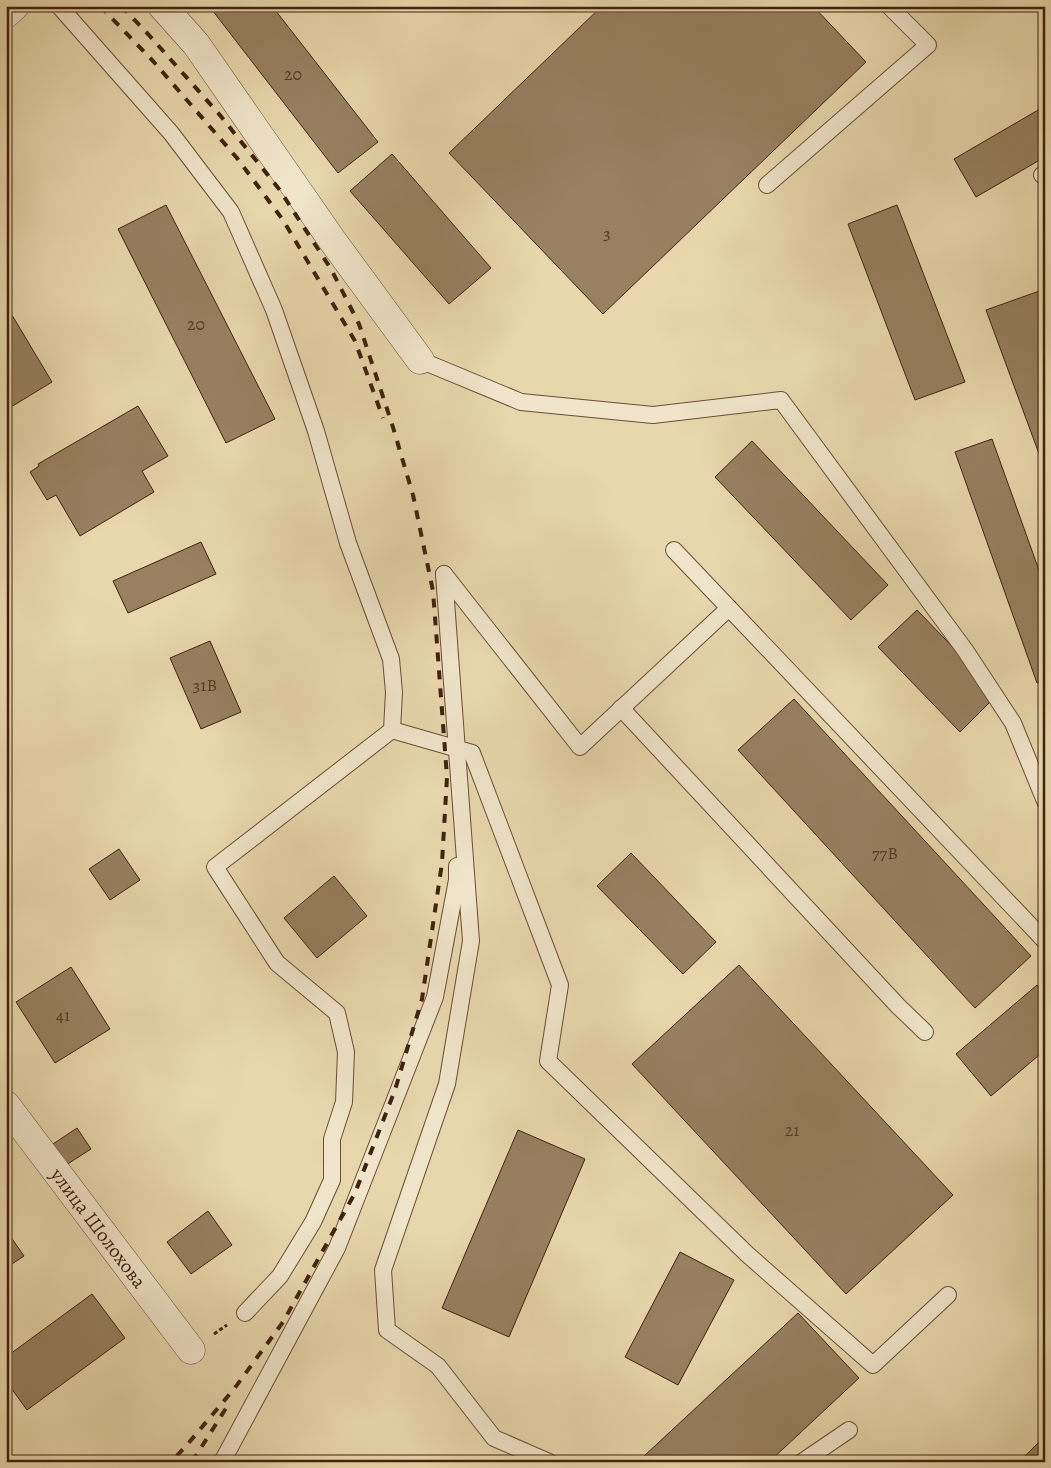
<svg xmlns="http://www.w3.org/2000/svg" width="1051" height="1468" viewBox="0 0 1051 1468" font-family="Alegreya,serif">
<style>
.building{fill:#988061;stroke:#42220f}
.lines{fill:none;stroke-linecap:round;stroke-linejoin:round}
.service-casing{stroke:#6c4f36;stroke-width:18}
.minor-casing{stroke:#6c4f36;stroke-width:29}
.tertiary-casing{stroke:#6c4f36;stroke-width:29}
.path{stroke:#42220f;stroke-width:3;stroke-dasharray:4 2.5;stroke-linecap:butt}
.service{stroke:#f0e5ca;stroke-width:16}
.minor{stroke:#f0e5ca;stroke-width:28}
.tertiary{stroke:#f0e5ca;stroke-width:28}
.rail{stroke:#42220f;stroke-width:4;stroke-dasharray:9 9;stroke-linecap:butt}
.labels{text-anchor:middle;stroke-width:5;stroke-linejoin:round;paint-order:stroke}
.number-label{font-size:18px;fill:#583a24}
.street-label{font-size:20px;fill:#42220f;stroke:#f0e5ca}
</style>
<rect width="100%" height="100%" fill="#e8d7ad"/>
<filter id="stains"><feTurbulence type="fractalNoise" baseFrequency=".004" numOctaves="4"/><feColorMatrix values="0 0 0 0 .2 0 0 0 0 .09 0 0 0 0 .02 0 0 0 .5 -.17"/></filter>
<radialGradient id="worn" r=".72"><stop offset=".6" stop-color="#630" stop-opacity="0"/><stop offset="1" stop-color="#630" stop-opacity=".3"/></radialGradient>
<g class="building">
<polygon points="209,6 272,6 378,142 338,173"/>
<polygon points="602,6 813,6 866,62 603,314 449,153"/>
<polygon points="1045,106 1045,157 976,197 954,159"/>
<polygon points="392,154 491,268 449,304 350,191"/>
<polygon points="166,205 275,419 226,443 118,229"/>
<polygon points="897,205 965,382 915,400 848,224"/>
<polygon points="1045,289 1045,470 986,310"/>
<polygon points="6,305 52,382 6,410"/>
<polygon points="138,406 168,456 142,471 154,492 80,536 56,495 47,500 30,472 39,466 38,464"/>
<polygon points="992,439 1045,587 1045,681 1037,683 955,452"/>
<polygon points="752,441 888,585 851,620 715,477"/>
<polygon points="201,542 216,574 128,613 113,581"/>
<polygon points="917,610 998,694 960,732 878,647"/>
<polygon points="210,641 241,712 201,729 170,658"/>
<polygon points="794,699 1031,956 975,1008 738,750"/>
<polygon points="119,849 140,880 110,900 89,869"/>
<polygon points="631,853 716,942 683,974 597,886"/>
<polygon points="334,876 367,916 317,958 284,918"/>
<polygon points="739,965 953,1195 846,1294 632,1064"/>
<polygon points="71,967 110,1029 55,1063 16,1002"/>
<polygon points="1037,985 1045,995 1045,1050 991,1096 956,1054"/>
<polygon points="77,1128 91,1149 66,1165 53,1144"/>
<polygon points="518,1130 585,1159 509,1337 442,1308"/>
<polygon points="208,1211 232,1245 191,1274 167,1242"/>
<polygon points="6,1230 24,1256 6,1268"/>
<polygon points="680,1252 734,1280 678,1385 625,1357"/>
<polygon points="92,1294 125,1338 27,1410 6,1381 6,1357"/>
<polygon points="798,1313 859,1378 769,1462 647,1462 643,1457"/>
<polygon points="1045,1436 1045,1462 1019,1462"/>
</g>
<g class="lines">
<defs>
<g id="service">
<polyline points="59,6 171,133 231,212 274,310 316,431 348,543 391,659 394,692 392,730 215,867 277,963 337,1013 346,1052 344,1102 332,1139 332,1180 313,1222 280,1276 245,1313"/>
<polyline points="1042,175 1045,174"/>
<polyline points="767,185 928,45 889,6"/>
<polyline points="420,360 521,402 653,415 781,400 965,650 1013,723 1045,801"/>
<polyline points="674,550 1045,941"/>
<polyline points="444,574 471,941 447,1084 383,1270 387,1330 438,1366 494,1438 549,1462"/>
<polyline points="444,574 580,747 729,608"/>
<polyline points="621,708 898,1006 925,1032"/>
<polyline points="392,730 472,753 560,985 548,1061 747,1254 873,1365 948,1295"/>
<polyline points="222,1462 337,1248 435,997 457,880 457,866"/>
<polyline points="802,1462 849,1430"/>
</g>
<g id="minor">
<polyline points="162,6 196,44 332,240 420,360"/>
<path id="s1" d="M6 1105 191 1350"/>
</g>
<polyline id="tertiary" points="6,14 15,6"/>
</defs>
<use href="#service" class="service-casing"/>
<use href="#minor" class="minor-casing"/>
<use href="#tertiary" class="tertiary-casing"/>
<polyline class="path" points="214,1334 227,1325"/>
<use href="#service" class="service"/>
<use href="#minor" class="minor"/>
<use href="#tertiary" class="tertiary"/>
<g class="rail">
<polyline points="100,6 153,61 237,158 283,220 355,341 383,418"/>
<polyline points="121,6 148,34 219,114 279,189 331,269 359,324 392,424 413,495 433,591 447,777 442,863 422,999 395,1090 355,1193 283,1322 234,1389 186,1446 171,1462"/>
<polyline points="192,1462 228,1405"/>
</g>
</g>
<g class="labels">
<g class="number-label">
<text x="293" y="80">20</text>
<text x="607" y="239">3</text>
<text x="196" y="330">20</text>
<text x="205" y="691">31В</text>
<text x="885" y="859">77В</text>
<text x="63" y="1021">41</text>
<text x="792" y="1136">21</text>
</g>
<g class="street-label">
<text dy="7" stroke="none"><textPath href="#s1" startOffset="154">улица Шолохова</textPath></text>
</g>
</g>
<rect width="1051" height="1468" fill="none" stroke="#e8d7ad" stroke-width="25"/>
<rect x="8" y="8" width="1036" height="1453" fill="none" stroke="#42220f" stroke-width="2.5"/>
<rect x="12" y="12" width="1026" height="1443" fill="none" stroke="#42220f"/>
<rect width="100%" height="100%" filter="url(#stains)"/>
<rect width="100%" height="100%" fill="url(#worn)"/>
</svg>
